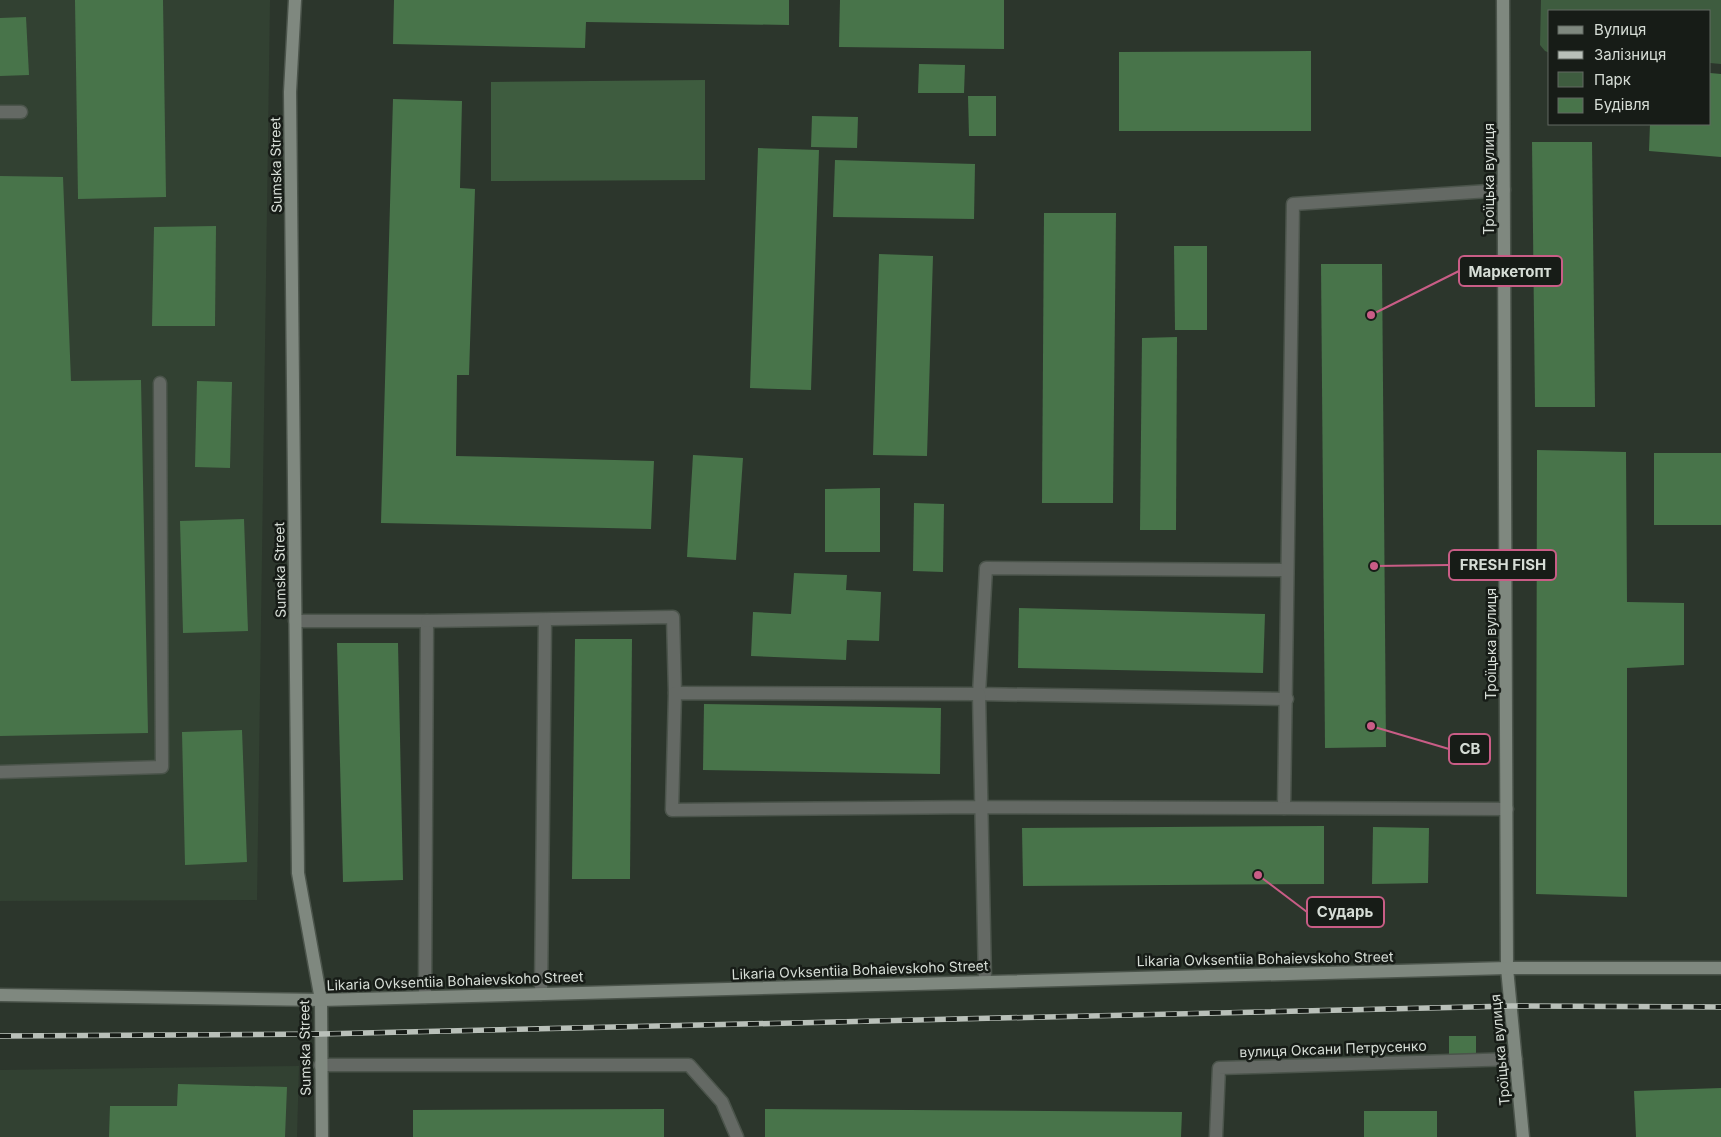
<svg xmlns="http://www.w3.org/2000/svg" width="1721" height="1137" viewBox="0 0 1721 1137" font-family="Inter,sans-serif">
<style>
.built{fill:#324132}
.green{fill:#3e5c3f}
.building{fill:#48744a}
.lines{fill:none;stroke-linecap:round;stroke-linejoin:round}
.lane-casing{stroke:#4b544b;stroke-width:15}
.street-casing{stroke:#4b544b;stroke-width:15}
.secondary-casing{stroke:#4b544b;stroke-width:15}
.lane{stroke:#646964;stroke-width:12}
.street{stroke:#646964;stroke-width:12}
.secondary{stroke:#7f887f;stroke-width:12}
.rail-casing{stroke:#b9c0b9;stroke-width:5.5}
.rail{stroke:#171c17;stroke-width:4;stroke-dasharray:11;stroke-linecap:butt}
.labels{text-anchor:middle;stroke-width:5;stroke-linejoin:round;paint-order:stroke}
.street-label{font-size:14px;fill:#d6ddd6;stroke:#171c17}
.leader{fill:none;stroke:#c95d86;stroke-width:2}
.callout-dot{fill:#c95d86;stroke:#171c17;stroke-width:2}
.callout{fill:#171c17;stroke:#c95d86;stroke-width:2}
.callout-label{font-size:15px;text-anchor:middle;font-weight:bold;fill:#d6ddd6}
</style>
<rect width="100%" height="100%" fill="#2c362c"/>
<g class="built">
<polygon points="0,0 270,0 257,900 0,901"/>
<polygon points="299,1066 297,1137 0,1137 0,1070"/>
</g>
<g class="green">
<polygon points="1541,0 1721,0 1721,64 1710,63 1710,11 1550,11 1550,53 1545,51 1540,45"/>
<polygon points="705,80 705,180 491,181 491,82"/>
</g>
<g class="building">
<polygon points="75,0 163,0 166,197 78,199"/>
<polygon points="394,0 789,0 789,25 586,22 585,48 393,44"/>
<polygon points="840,0 1004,0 1004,49 839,47"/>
<polygon points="26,17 29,75 0,76 0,18"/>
<polygon points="1311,51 1311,131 1119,131 1119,52"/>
<polygon points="919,64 965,65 964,93 918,93"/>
<polygon points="1710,73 1721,74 1721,157 1649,151 1650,124 1710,124"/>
<polygon points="968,96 996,96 996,136 969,136"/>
<polygon points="393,99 462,101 460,188 475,189 469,375 457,375 456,456 654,461 651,529 381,523"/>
<polygon points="812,116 858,117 857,148 811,147"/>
<polygon points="1532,142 1592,142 1595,407 1535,407"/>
<polygon points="758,148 819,150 811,390 750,388"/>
<polygon points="835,160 975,164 974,219 833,217"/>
<polygon points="0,176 63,177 71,381 141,380 148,733 0,736"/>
<polygon points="1044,213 1116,213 1113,503 1042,503"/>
<polygon points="216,226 215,326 152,326 154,227"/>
<polygon points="1174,246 1207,246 1207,330 1175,330"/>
<polygon points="879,254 933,256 927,456 873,455"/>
<polygon points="1321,264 1382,264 1386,747 1325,748"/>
<polygon points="1177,337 1176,530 1140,530 1142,338"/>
<polygon points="197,381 232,382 230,468 195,467"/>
<polygon points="1537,450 1626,452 1627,602 1684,603 1684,665 1627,668 1627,897 1536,894"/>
<rect x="1654" y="453" width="67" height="72"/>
<polygon points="693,455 743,458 736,560 687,557"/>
<polygon points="880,488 880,552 825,552 825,489"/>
<polygon points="914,503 944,504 943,572 913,571"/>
<polygon points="244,519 248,631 183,633 180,521"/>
<polygon points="794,573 847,575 846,590 881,592 879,641 847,640 846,660 751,656 753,612 791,614"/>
<polygon points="1019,608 1265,614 1263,673 1018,668"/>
<polygon points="575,639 632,639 630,879 572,879"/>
<polygon points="337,643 398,643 403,880 343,882"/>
<polygon points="704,704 941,708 940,774 703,770"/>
<polygon points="242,730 247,862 185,865 182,732"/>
<polygon points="1324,826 1324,884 1023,886 1022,828"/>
<polygon points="1373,827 1429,828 1428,883 1372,884"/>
<rect x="1449" y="1036" width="27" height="23"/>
<polygon points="178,1084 287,1087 285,1137 109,1137 110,1106 177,1106"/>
<polygon points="1721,1088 1721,1137 1636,1137 1634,1091"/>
<polygon points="664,1109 664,1137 413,1137 413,1110"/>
<polygon points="765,1109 1182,1112 1181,1137 765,1137"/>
<rect x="1364" y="1111" width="73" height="26"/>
</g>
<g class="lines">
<defs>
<g id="lane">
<polyline points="0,112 21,112"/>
<polyline points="295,621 427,621 425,997"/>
<polyline points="427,621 673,617 675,693"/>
<polyline points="1287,699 979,694 986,568 1287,570"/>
<polyline points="0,772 162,767 160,383"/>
<polyline points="1284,808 1293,204 1504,190"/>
<polyline points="985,981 979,694 675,693 672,810 980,807 1507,809"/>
<polyline points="541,994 545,620"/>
<polyline points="320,1065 689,1065 722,1102 737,1137"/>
</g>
<polyline id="street" points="1216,1137 1219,1068 1516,1059"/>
<g id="secondary">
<polyline points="295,0 290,92 298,873 321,1000 322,1137"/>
<polyline points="1503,0 1507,968 1523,1137"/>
<polyline points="0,995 321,1000 1507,968 1721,968"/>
</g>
</defs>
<use href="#lane" class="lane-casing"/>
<use href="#street" class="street-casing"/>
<use href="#secondary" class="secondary-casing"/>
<use href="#lane" class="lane"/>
<use href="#street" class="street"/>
<use href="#secondary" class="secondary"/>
<defs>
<polyline id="rail" points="0,1036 321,1034 1512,1006 1721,1007"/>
</defs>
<use href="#rail" class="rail-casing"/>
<use href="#rail" class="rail"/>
</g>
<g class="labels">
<g class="street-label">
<text transform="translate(276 165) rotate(-91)" y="5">Sumska Street</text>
<text transform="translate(1489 179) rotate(-90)" y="5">Троїцька вулиця</text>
<text transform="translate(280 570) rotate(-91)" y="5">Sumska Street</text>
<text transform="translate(1491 644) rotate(-90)" y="5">Троїцька вулиця</text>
<text transform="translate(1265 959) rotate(-1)" y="5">Likaria Ovksentiia Bohaievskoho Street</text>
<text transform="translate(860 970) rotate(-2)" y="5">Likaria Ovksentiia Bohaievskoho Street</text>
<text transform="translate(455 981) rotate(-2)" y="5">Likaria Ovksentiia Bohaievskoho Street</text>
<text transform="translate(305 1048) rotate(-91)" y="5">Sumska Street</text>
<text transform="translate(1333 1049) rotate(-2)" y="5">вулиця Оксани Петрусенко</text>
<text transform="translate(1500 1050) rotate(-95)" y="5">Троїцька вулиця</text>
</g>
</g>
<path class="leader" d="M1371 315L1459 271M1374 566L1449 565M1371 726L1449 749M1258 875L1307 912"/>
<g class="callout-dot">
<circle cx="1371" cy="315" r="5"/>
<circle cx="1374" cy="566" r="5"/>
<circle cx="1371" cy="726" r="5"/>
<circle cx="1258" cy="875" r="5"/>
</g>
<g class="callout">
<rect x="1459" y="256" width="103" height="30" rx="5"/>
<rect x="1449" y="550" width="107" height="30" rx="5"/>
<rect x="1449" y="734" width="41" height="30" rx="5"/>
<rect x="1307" y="897" width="77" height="30" rx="5"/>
</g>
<g class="callout-label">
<text x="1510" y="277">Маркетопт</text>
<text x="1503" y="570">FRESH FISH</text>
<text x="1470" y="754">СВ</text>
<text x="1345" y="917">Сударь</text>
</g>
<rect x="1548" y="10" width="162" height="115" fill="#171c17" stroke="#636963"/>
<rect x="1558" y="26" width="25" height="8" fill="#7f887f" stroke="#636963"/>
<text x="1594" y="35" font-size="15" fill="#d6ddd6">Вулиця</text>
<rect x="1558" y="51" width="25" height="8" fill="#b9c0b9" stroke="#636963"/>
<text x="1594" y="60" font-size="15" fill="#d6ddd6">Залізниця</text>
<rect x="1558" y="72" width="25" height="15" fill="#3e5c3f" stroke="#636963"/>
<text x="1594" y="85" font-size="15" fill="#d6ddd6">Парк</text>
<rect x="1558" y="98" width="25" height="15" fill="#48744a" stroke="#636963"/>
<text x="1594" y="110" font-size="15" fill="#d6ddd6">Будівля</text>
</svg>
